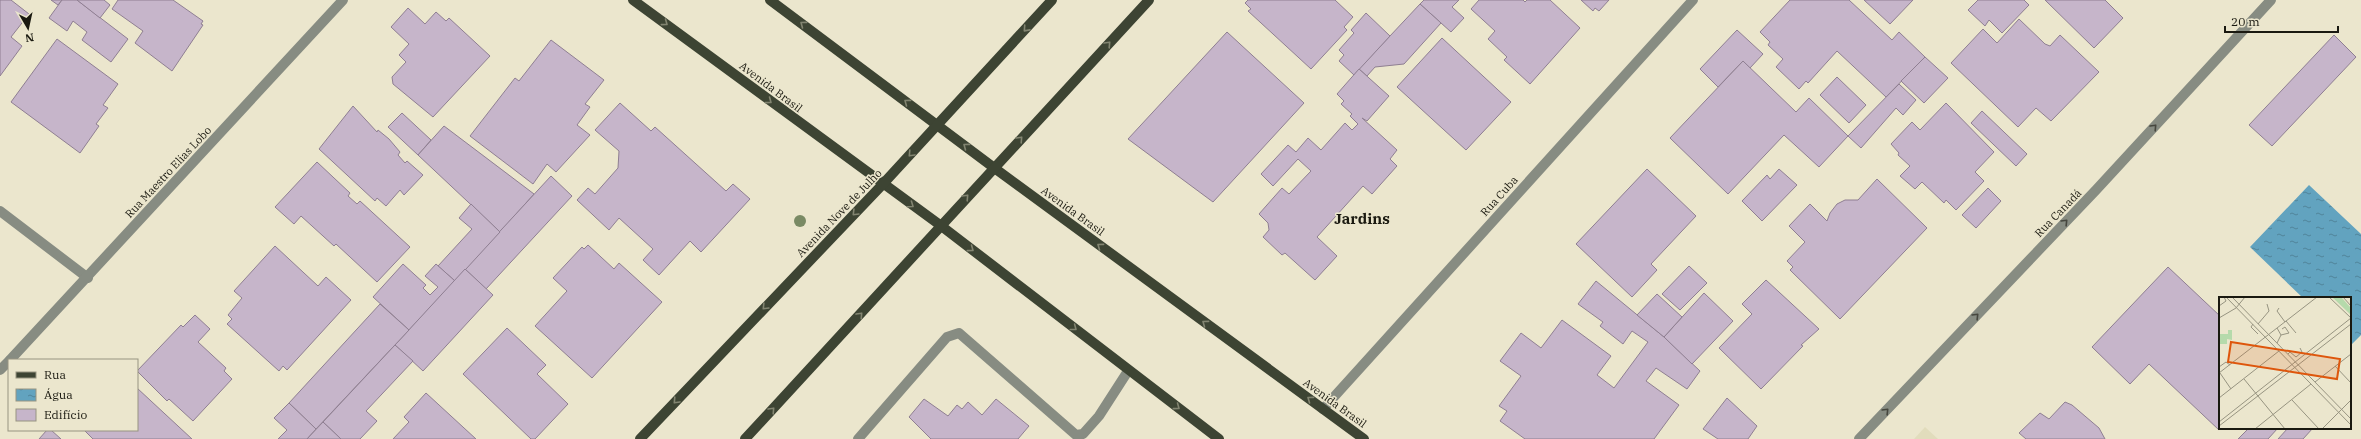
<svg xmlns="http://www.w3.org/2000/svg" width="2361" height="439" viewBox="0 0 2361 439" font-family="'IBM Plex Serif',serif">
<style>
.built{fill:#e1dcbc}
.water{fill:url(#water-ripples)}
.building{fill:#c6b5ca;stroke:#8f7f92}
.lines{fill:none;stroke-linecap:round;stroke-linejoin:round}
.service{stroke:#878c82;stroke-width:10}
.minor{stroke:#878c82;stroke-width:10}
.tertiary{stroke:#878c82;stroke-width:10}
.primary{stroke:#3d4433;stroke-width:10}
.tree{fill:#798a64}
.oneway{stroke:#838571}
.oneway2{stroke:#46473e}
.labels{text-anchor:middle;stroke-width:3;stroke-linejoin:round;paint-order:stroke}
.street-label{font-size:11px;fill:#1a1910;stroke:#ebe6cd}
.district-label{font-size:15px;font-weight:bold;fill:#1a1910;stroke:#ebe6cd}
.inset-road{fill:none;stroke:#979481;stroke-width:1}
.view{fill:#de560c;fill-opacity:0.15;stroke:#de560c;stroke-width:2}
.inset-edge{fill:none;stroke:#1a1910;stroke-width:2}
</style>
<defs>
<pattern id="water-ripples" width="26" height="14" patternUnits="userSpaceOnUse"><rect width="26" height="14" fill="#62a3bf"/><path d="M2 4q2-2 4 0t4 0M15 11q2-2 4 0t4 0" fill="none" stroke="#50849a"/></pattern>
</defs>
<rect width="100%" height="100%" fill="#ebe6cd"/>
<polygon class="built" points="1925,427 1938,439 1914,439"/>
<polygon class="water" points="2309,185 2361,234 2361,335 2352,344 2350,342 2350,298 2303,298 2250,247"/>
<g class="building">
<polygon points="0,0 11,0 29,14 11,37 22,46 0,76"/>
<polygon points="51,0 62,0 58,5"/>
<polygon points="62,0 77,0 128,39 111,62 82,40 87,32 73,21 67,31 49,18"/>
<polygon points="77,0 104,0 110,5 100,18"/>
<polygon points="118,0 173,0 203,21 201,24 203,25 172,71 135,43 143,31 112,9"/>
<polygon points="1248,0 1335,0 1353,17 1344,27 1347,30 1311,69 1248,11 1251,9 1245,3"/>
<polygon points="1424,0 1459,0 1452,7 1464,18 1451,32 1420,4"/>
<polygon points="1479,0 1523,0 1525,2 1527,0 1550,0 1580,28 1530,84 1504,60 1507,57 1488,39 1495,31 1471,9"/>
<polygon points="1581,0 1609,0 1599,11 1595,8 1593,11"/>
<polygon points="1790,0 1849,0 1892,40 1899,32 1925,57 1886,97 1837,51 1808,83 1806,81 1799,89 1776,67 1783,59 1768,45 1770,42 1760,32"/>
<polygon points="1864,0 1913,0 1890,24"/>
<polygon points="1978,0 2024,0 2029,5 2002,33 1989,20 1985,26 1968,10"/>
<polygon points="2045,0 2105,0 2123,18 2094,48"/>
<polygon points="1420,4 1441,23 1404,64 1375,67 1367,76 1359,69"/>
<polygon points="408,8 425,24 436,12 446,21 449,18 490,56 433,117 393,84 392,77 406,62 399,55 409,44 391,27"/>
<polygon points="1366,13 1390,36 1354,75 1339,61 1344,55 1339,50 1354,33 1351,30"/>
<polygon points="2019,19 2045,44 2050,46 2060,35 2099,72 2051,121 2036,108 2018,127 1951,63 1983,29 1997,43"/>
<polygon points="1737,30 1763,54 1750,68 1743,61 1718,87 1700,69"/>
<polygon points="1227,32 1304,103 1213,202 1128,139"/>
<polygon points="2334,35 2356,57 2272,146 2249,125"/>
<polygon points="1442,38 1511,102 1466,150 1397,87"/>
<polygon points="57,39 118,84 103,105 108,108 96,124 99,126 80,153 11,102"/>
<polygon points="551,40 604,80 585,104 590,107 577,125 590,135 556,172 547,164 533,184 470,136 515,78 519,81"/>
<polygon points="1925,57 1948,78 1924,103 1901,81"/>
<polygon points="1743,61 1796,112 1809,98 1848,136 1819,167 1784,135 1728,194 1670,138"/>
<polygon points="1359,69 1389,96 1367,121 1362,118 1397,150 1390,159 1397,166 1372,194 1363,186 1317,237 1337,256 1315,280 1285,253 1282,255 1263,237 1269,230 1268,223 1259,214 1282,188 1289,194 1311,171 1298,159 1273,186 1261,174 1288,145 1296,152 1308,138 1321,150 1345,123 1352,130 1358,124 1350,116 1352,114 1341,104 1344,101 1337,94"/>
<polygon points="1837,77 1866,105 1849,123 1820,95"/>
<polygon points="1899,84 1916,100 1903,115 1896,108 1861,148 1848,136"/>
<polygon points="620,103 651,131 655,127 726,191 733,184 750,199 701,252 690,241 659,275 643,260 653,249 619,218 609,230 577,200 588,188 595,194 618,168 619,151 595,130"/>
<polygon points="1946,103 1994,152 1975,172 1984,181 1956,210 1946,200 1944,203 1922,182 1915,189 1900,176 1910,166 1898,155 1899,153 1891,144 1912,122 1920,130"/>
<polygon points="353,106 377,132 378,130 389,139 400,152 398,155 405,163 407,161 423,175 404,195 400,190 386,206 377,198 375,201 319,149"/>
<polygon points="1982,111 2027,154 2016,166 1971,123"/>
<polygon points="402,113 431,140 418,155 388,127"/>
<polygon points="444,126 534,194 500,232 418,155"/>
<polygon points="317,162 350,193 348,196 357,204 360,201 410,247 377,282 336,244 334,246 301,216 294,224 275,207"/>
<polygon points="1647,169 1696,216 1651,264 1657,270 1632,297 1576,244"/>
<polygon points="1779,169 1797,185 1762,221 1742,201 1767,175 1770,179"/>
<polygon points="551,176 572,196 486,289 465,269"/>
<polygon points="1877,179 1927,228 1840,319 1790,270 1793,267 1787,261 1805,242 1789,226 1810,204 1827,221 1830,213 1837,204 1845,200 1858,200"/>
<polygon points="1988,188 2001,201 1976,228 1962,215"/>
<polygon points="471,204 500,232 455,281 438,266 472,229 459,218"/>
<polygon points="588,245 614,269 619,263 662,302 592,378 535,326 567,291 553,278 582,247 584,249"/>
<polygon points="275,246 318,286 326,277 351,300 287,370 283,366 279,371 227,324 232,319 228,315 242,298 234,291"/>
<polygon points="403,264 426,285 423,288 430,295 438,287 425,276 436,264 455,281 409,330 373,297"/>
<polygon points="1689,266 1707,283 1680,310 1662,294"/>
<polygon points="2168,267 2220,316 2221,428 2219,430 2149,364 2130,384 2092,347"/>
<polygon points="465,269 493,295 423,371 395,345"/>
<polygon points="1766,280 1819,329 1801,345 1803,346 1761,389 1719,348 1752,314 1742,304"/>
<polygon points="1596,281 1664,337 1700,371 1687,389 1656,368 1646,381 1679,405 1654,439 1525,439 1500,421 1507,411 1499,406 1521,376 1500,361 1521,333 1541,348 1562,320 1611,356 1597,375 1614,388 1648,342 1632,331 1623,344 1600,326 1603,322 1578,304"/>
<polygon points="1704,293 1733,321 1692,364 1664,337"/>
<polygon points="1657,294 1682,317 1664,337 1637,315"/>
<polygon points="380,304 409,330 316,429 289,403"/>
<polygon points="195,315 210,329 198,342 226,368 224,371 232,379 193,421 169,399 167,401 137,371 181,325 183,327"/>
<polygon points="507,328 546,365 537,374 568,404 535,439 531,439 463,374"/>
<polygon points="395,345 413,361 366,411 377,421 360,439 341,439 323,422"/>
<polygon points="137,388 192,439 93,439 84,430 137,430"/>
<polygon points="426,393 476,439 393,439 409,422 404,417"/>
<polygon points="1727,398 1757,426 1748,439 1718,439 1703,429"/>
<polygon points="924,399 948,416 957,405 962,409 968,402 982,415 996,399 1029,426 1018,439 931,439 909,417"/>
<polygon points="2065,402 2072,405 2099,428 2105,439 2026,439 2019,433 2040,413 2049,419"/>
<polygon points="289,403 316,429 307,439 278,439 287,430 274,418"/>
<polygon points="323,422 341,439 307,439"/>
<polygon points="2249,428 2278,428 2268,439 2238,439"/>
<polygon points="2288,428 2313,428 2303,439 2278,439"/>
<polygon points="47,430 51,430 61,439 39,439"/>
</g>
<g class="lines">
<polyline class="service" points="858,439 947,337 959,333 1076,435 1083,434 1099,416 1128,371"/>
<g class="minor">
<polyline points="0,211 88,278"/>
<polyline points="1323,409 1693,0"/>
</g>
<g class="tertiary">
<polyline points="10,360 343,0"/>
<polyline points="0,370 9,361"/>
<polyline points="1859,439 2096,190 2271,0"/>
</g>
<g class="primary">
<polyline points="633,0 940,225 1219,439"/>
<polyline points="770,0 993,167 1364,439"/>
<polyline points="640,439 882,185 1052,0"/>
<polyline points="745,439 1149,0"/>
</g>
</g>
<circle class="tree" cx="800" cy="221" r="6"/>
<defs><path id="oneway-chevron" d="M-2-3.5L2.5 0L-2 3.5" fill="none" stroke-width="1.6" stroke-linecap="round" stroke-linejoin="round"/></defs>
<g class="oneway">
<use href="#oneway-chevron" transform="translate(665 23) rotate(37)"/>
<use href="#oneway-chevron" transform="translate(803 24) rotate(-143)"/>
<use href="#oneway-chevron" transform="translate(1026 29) rotate(132)"/>
<use href="#oneway-chevron" transform="translate(1108 44) rotate(-47)"/>
<use href="#oneway-chevron" transform="translate(769 101) rotate(37)"/>
<use href="#oneway-chevron" transform="translate(907 102) rotate(-143)"/>
<use href="#oneway-chevron" transform="translate(1020 139) rotate(-47)"/>
<use href="#oneway-chevron" transform="translate(966 146) rotate(-143)"/>
<use href="#oneway-chevron" transform="translate(911 154) rotate(133)"/>
<use href="#oneway-chevron" transform="translate(966 197) rotate(-47)"/>
<use href="#oneway-chevron" transform="translate(911 205) rotate(35)"/>
<use href="#oneway-chevron" transform="translate(855 213) rotate(135)"/>
<use href="#oneway-chevron" transform="translate(1100 246) rotate(-144)"/>
<use href="#oneway-chevron" transform="translate(971 249) rotate(37)"/>
<use href="#oneway-chevron" transform="translate(765 307) rotate(134)"/>
<use href="#oneway-chevron" transform="translate(860 315) rotate(-47)"/>
<use href="#oneway-chevron" transform="translate(1205 323) rotate(-144)"/>
<use href="#oneway-chevron" transform="translate(1074 328) rotate(38)"/>
<use href="#oneway-chevron" transform="translate(1310 399) rotate(-144)"/>
<use href="#oneway-chevron" transform="translate(676 401) rotate(133)"/>
<use href="#oneway-chevron" transform="translate(1177 407) rotate(37)"/>
<use href="#oneway-chevron" transform="translate(772 410) rotate(-47)"/>
</g>
<g class="oneway2">
<use href="#oneway-chevron" transform="translate(2154 127) rotate(-47)"/>
<use href="#oneway-chevron" transform="translate(2065 222) rotate(-46)"/>
<use href="#oneway-chevron" transform="translate(1976 316) rotate(-46)"/>
<use href="#oneway-chevron" transform="translate(1886 411) rotate(-46)"/>
</g>
<g class="labels">
<g class="street-label">
<text transform="translate(771 87) rotate(37)" y="4">Avenida Brasil</text>
<text transform="translate(168 172) rotate(-47)" y="4">Rua Maestro Elias Lobo</text>
<text transform="translate(1499 196) rotate(-48)" y="4">Rua Cuba</text>
<text transform="translate(1073 211) rotate(36)" y="4">Avenida Brasil</text>
<text transform="translate(839 213) rotate(-46)" y="4">Avenida Nove de Julho</text>
<text transform="translate(2058 213) rotate(-46)" y="4">Rua Canadá</text>
<text transform="translate(1335 403) rotate(36)" y="4">Avenida Brasil</text>
</g>
<g class="district-label">
<text x="1362" y="224">Jardins</text>
</g>
</g>
<g transform="translate(2219 297)">
<rect width="132" height="132" fill="#ebe6cd"/>
<path d="M9 33H13V43L8 42V47H0V37H9Z" fill="#b5daab"/>
<path d="M113 0 123 1 132 11V18Z" fill="#b5daab"/>
<path class="inset-road" d="M7 0 132 128M13 0 132 122M110 0 132 21M124 0 132 9M0 9 7 4 5 0M60 11 58 14 66 25M0 21 17 11 26 0M67 24 77 36M34 27 32 30 39 37M39 27 50 14 48 7M62 38 70 36 66 30 63 32M58 46 62 38 58 31M69 57 71 55 77 60 83 55 81 51M116 69 132 86M0 70 7 65 11 68M0 76 98 0M1 76 12 92M25 82 66 132M96 85 132 57M0 101 60 54M73 103 100 132M0 125 132 21M0 129 132 27M36 132 92 87M103 132 132 103"/>
<path class="view" d="M12 45 121 62 118 82 9 65Z"/>
<rect width="132" height="132" class="inset-edge"/>
</g>
<rect x="8" y="359" width="130" height="72" fill="#ebe6cd" stroke="#979481"/>
<rect x="16" y="372" width="20" height="6" fill="#3d4433" stroke="#979481"/>
<text x="44" y="379" font-size="12" fill="#1a1910">Rua</text>
<rect x="16" y="389" width="20" height="12" fill="url(#water-ripples)" stroke="#979481"/>
<text x="44" y="399" font-size="12" fill="#1a1910">Água</text>
<rect x="16" y="409" width="20" height="12" fill="#c6b5ca" stroke="#979481"/>
<text x="44" y="419" font-size="12" fill="#1a1910">Edifício</text>
<g transform="translate(28 28) rotate(171)" stroke="#ebe6cd" stroke-width="3" paint-order="stroke">
<path d="M0-3L7 15L0 10L-7 15Z" fill="#1a1910"/>
<text y="-6" font-size="11" font-weight="bold" text-anchor="middle" fill="#1a1910">N</text>
</g>
<path d="M2225 26v6h113v-6" fill="none" stroke="#1a1910" stroke-width="2"/>
<text x="2231" y="26" font-size="12" fill="#1a1910" stroke="#ebe6cd" stroke-width="3" paint-order="stroke">20 m</text>
</svg>
